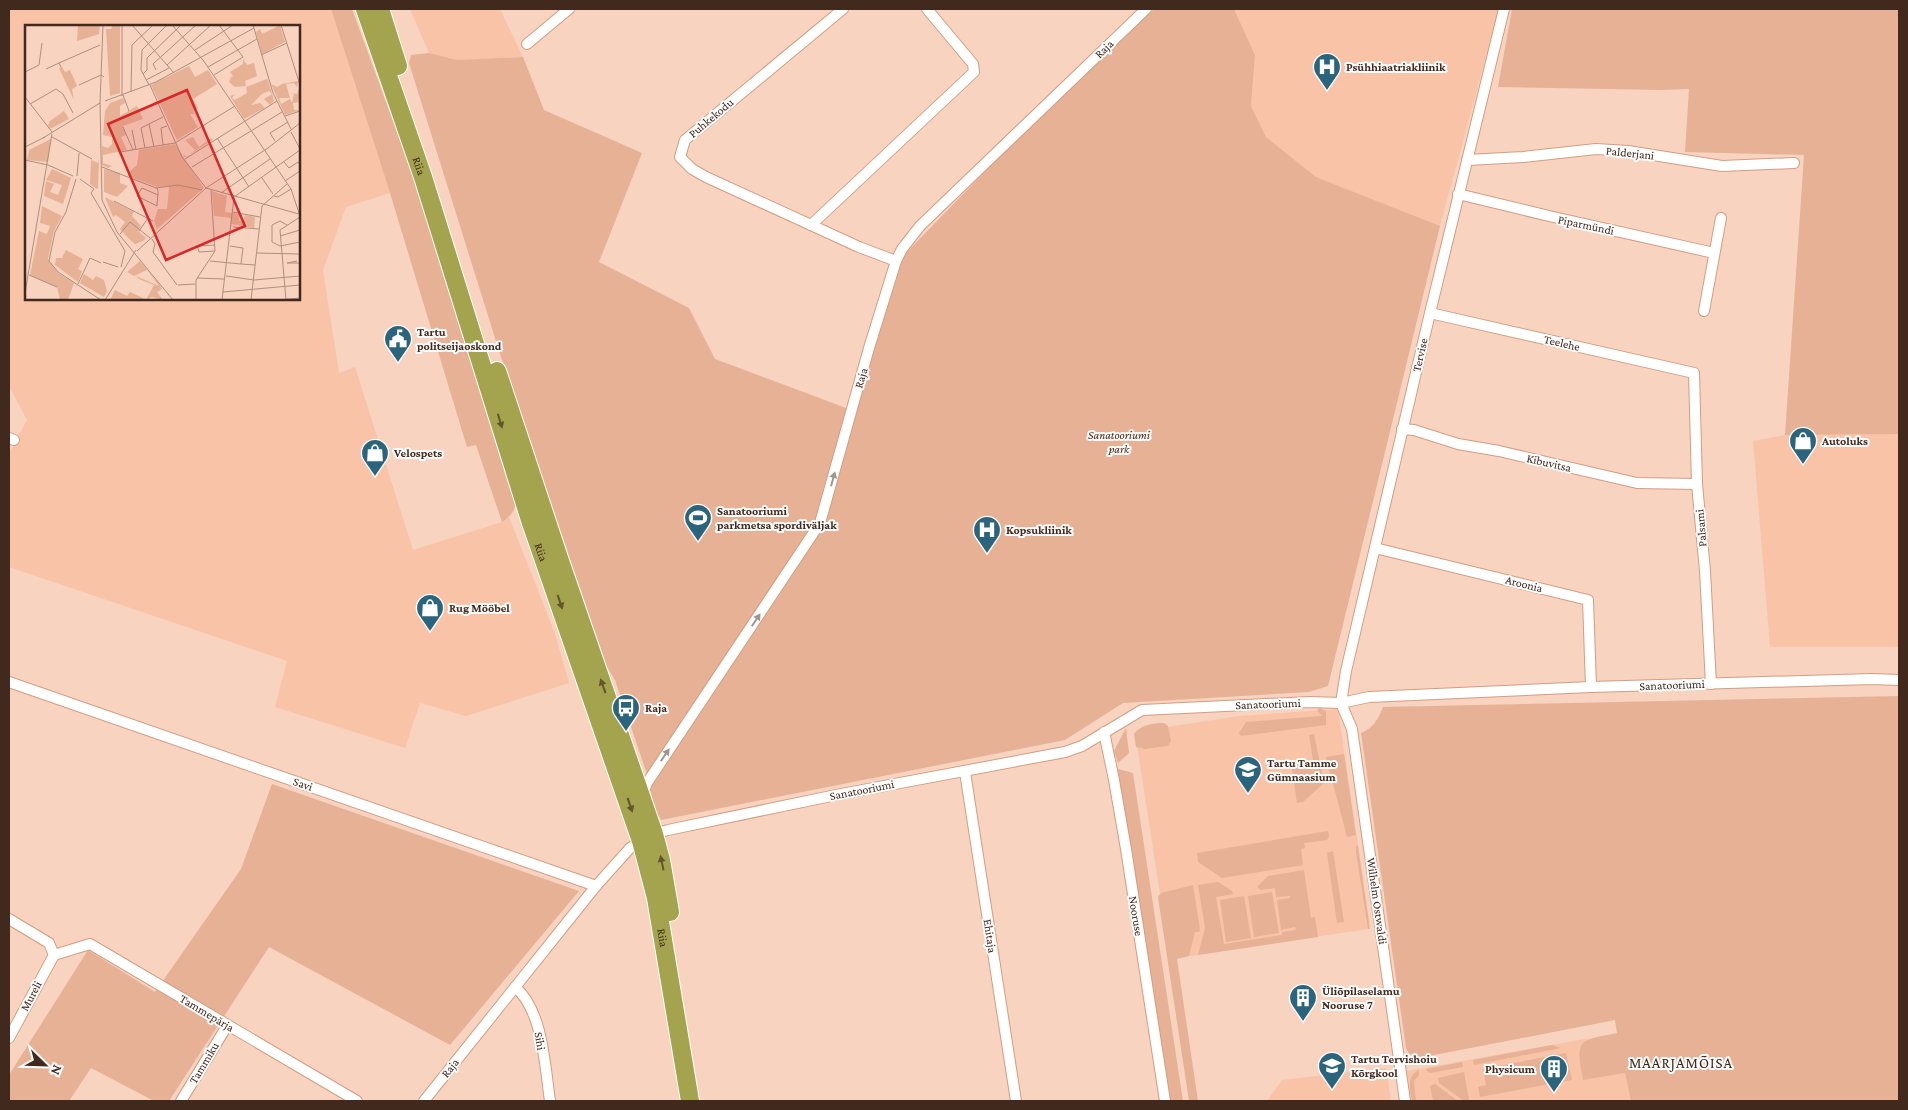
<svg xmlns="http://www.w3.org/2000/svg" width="1908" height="1110" viewBox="0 0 1908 1110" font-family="'Crimson Pro',serif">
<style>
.built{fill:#f9c3a7;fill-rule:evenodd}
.green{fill:#e7b195}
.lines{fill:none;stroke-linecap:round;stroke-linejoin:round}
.minor-casing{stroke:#d69c7e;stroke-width:12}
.trunk-casing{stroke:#fff;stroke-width:20}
.minor{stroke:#fff;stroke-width:10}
.trunk{stroke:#a4a34e;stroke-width:18}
.oneway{fill:#64542e}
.oneway2{fill:#a0948e}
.labels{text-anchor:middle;stroke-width:4;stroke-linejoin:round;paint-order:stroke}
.street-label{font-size:12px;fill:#41291d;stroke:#fcfcfc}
.poi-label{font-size:12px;font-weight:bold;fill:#41291d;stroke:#fcfcfc;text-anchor:start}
.park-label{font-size:12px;font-style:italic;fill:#482612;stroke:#fcfcfc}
.quarter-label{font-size:15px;letter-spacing:1px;fill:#41291d;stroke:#fcfcfc}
.inset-road{fill:none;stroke:#ae8f7f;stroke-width:1}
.view{fill:#d62828;fill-opacity:0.15;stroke:#d62828;stroke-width:2.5}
.inset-edge{fill:none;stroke:#41291d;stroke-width:2.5}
</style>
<rect width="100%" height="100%" fill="#f7d3c0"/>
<g class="built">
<path d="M9 9H331L390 193 346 207 323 270 339 373 355 367 413 550 502 522 509 517 554 631 569 683 466 716 420 703 405 748 275 707 287 661 9 567V454L27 420 9 386ZM26 26H299V299H26Z"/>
<polygon points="410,9 500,9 523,57 457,60 429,53"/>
<polygon points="1234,9 1499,9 1440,226 1316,177 1266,137 1251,106 1255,55"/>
<polygon points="1899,434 1899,647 1770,647 1753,441 1785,435"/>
<polygon points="1338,709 1358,845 1356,853 1368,929 1170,959 1135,732 1239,716"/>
<polygon points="1590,1038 1581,1045 1579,1050 1583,1080 1625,1073 1631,1101 1411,1101 1407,1071"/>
<polygon points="1386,1068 1391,1101 1267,1101 1282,1080"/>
</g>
<g class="green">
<path d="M331 9H352L431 225 516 498C516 510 512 515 502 522L476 445 467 447 390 193Z"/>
<polygon points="1154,9 1234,9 1255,55 1251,106 1266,137 1316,177 1440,226 1328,686 1309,692 1123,703 1065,740 661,820 655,810 646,771 615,680 604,662 506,373 409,63 411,55 429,53 457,60 523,57 544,110 642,153 599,262 689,308 715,359 854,411 904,255 1005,151"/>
<polygon points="1512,9 1899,9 1899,434 1785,435 1804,155 1685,152 1689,89 1662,90 1498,87"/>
<path d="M1899 696V1101H1631L1625 1073 1583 1080C1575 1038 1578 1041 1617 1033L1615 1020 1424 1057H1417L1409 1054 1406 1048 1361 733C1373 728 1378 720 1383 707Z"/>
<polygon points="1320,708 1326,711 1326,725 1241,736 1239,733 1246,722 1322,716 1317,710"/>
<path d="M1164 723 1168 726 1171 741 1168 746 1145 749 1136 747 1134 734C1140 725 1153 723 1164 723Z"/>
<polygon points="1126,728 1129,753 1118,763 1114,751"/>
<polygon points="1314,734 1324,783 1303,802 1297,803 1291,763 1313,760 1309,735"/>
<polygon points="1344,754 1356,835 1347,837 1326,757"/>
<polygon points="1118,769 1133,773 1183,1101 1170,1101"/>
<polygon points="272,784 579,891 450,1045 269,947 169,1101 154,1101 91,1068 69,1101 9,1101 9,1075 88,950 155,992 241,869"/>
<polygon points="1328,831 1329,836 1327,840 1304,843 1305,848 1301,849 1303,865 1222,878 1198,862 1197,853"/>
<polygon points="1358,845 1370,929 1368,929 1356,853 1356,847"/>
<polygon points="1333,851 1344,922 1337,923 1327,853"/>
<polygon points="1304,870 1311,918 1315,917 1318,937 1198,955 1205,928 1198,885 1218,882 1232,891 1233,894 1216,897 1224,944 1282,935 1282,932 1296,930 1295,927 1281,930 1277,900 1290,898 1290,896 1276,897 1275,888 1261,890 1257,887 1268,876"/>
<polygon points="1193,885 1200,930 1199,932 1195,932 1189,956 1177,959 1198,1101 1189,1101 1158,897 1161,893"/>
<polygon points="1272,892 1279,933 1254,937 1248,896"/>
<polygon points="1244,896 1251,938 1226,942 1220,900"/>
<polygon points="1552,1045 1561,1048 1474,1065 1473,1060"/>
<polygon points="1566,1053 1572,1080 1480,1097 1478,1087 1486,1085 1483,1069"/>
<polygon points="1462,1062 1463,1067 1430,1073 1427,1071 1426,1069"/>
<path d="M1419 1070V1075L1414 1081 1416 1101H1412C1410 1090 1406 1076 1419 1070Z"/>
<polygon points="1464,1072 1469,1100 1464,1101 1439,1083 1438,1078"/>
<polygon points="1435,1084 1458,1101 1433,1101 1430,1086"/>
</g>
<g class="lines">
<defs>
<g id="minor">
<polyline points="843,9 685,140 680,157 692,169 706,177 859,247 896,261"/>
<polyline points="527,44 569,9"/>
<polyline points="1467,160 1523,157 1596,149 1628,151 1722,166 1794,163"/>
<polyline points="1458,194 1549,216 1714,253"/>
<polyline points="811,225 974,72 973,64 927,9"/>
<polyline points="1704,311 1721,218"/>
<polyline points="1430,313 1694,373 1697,484 1705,571 1711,684"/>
<polyline points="1402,429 1414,430 1458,444 1499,451 1637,483 1697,484"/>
<polyline points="9,438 14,440"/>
<polyline points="1375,548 1588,600 1591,687"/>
<polyline points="9,682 596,886"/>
<polyline points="1104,732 1114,780 1126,849 1165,1101"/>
<polyline points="965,772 1016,1101"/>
<polyline points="642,797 647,783 820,523 869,348 896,261 902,249 920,226 1146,9"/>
<polyline points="9,919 49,943 54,955"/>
<polyline points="54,955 90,944 357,1101"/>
<path d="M515 987C543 1010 545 1067 550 1101"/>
<polyline points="9,1038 54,955"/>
<polyline points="181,1101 227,1026"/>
<polyline points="424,1101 596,886 630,848 654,834 668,830 836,795 1065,752 1082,746 1142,710 1310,702 1341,703 1369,697 1591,687 1872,679 1899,680"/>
<polyline points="1405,1101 1352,729 1341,703 1346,671 1430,313 1504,9"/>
</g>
<g id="trunk">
<path id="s1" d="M365 9 423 177 530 520 641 841 656 898 690 1101"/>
<polyline points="380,9 398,66"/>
<polyline points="497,371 559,558 654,834 661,860 670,912"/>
</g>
</defs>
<use href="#minor" class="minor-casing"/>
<use href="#trunk" class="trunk-casing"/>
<use href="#minor" class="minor"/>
<use href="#trunk" class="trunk"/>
</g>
<defs><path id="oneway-solid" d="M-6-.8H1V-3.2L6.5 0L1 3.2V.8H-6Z" transform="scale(1.25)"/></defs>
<g class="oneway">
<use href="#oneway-solid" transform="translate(500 421) rotate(73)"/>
<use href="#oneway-solid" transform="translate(560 602) rotate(71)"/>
<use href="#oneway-solid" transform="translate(603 686) rotate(-110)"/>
<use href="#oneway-solid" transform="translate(630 805) rotate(71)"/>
<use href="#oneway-solid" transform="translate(662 863) rotate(-102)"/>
</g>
<g class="oneway2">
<use href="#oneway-solid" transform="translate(833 479) rotate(-75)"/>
<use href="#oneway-solid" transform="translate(756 620) rotate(-56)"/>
<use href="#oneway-solid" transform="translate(665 755) rotate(-56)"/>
</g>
<defs>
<symbol id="hospital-pin" viewBox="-11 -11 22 30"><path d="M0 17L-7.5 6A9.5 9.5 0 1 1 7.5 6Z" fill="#2a657d" stroke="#fcfcfc"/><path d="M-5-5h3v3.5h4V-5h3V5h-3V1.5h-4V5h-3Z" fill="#fff"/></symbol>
<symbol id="civic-pin" viewBox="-11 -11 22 30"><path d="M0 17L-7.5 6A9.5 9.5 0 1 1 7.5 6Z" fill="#2a657d" stroke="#fcfcfc"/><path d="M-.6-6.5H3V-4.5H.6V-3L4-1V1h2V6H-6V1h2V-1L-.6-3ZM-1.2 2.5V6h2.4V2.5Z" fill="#fff"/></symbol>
<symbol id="shop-pin" viewBox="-11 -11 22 30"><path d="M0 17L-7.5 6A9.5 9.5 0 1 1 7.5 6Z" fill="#2a657d" stroke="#fcfcfc"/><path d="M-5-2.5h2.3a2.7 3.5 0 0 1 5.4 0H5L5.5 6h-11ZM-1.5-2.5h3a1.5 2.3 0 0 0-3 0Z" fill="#fff"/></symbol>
<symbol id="stadium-pin" viewBox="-11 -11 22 30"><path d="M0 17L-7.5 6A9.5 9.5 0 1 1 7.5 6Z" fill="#2a657d" stroke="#fcfcfc"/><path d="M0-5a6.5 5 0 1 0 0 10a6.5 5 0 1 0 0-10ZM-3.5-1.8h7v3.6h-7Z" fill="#fff"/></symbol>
<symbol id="bus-pin" viewBox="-11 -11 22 30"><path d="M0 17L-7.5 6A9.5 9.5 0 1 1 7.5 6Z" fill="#2a657d" stroke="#fcfcfc"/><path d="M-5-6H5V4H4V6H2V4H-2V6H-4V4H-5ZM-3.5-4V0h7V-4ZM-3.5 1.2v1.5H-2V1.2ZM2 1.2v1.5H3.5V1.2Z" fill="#fff"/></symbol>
<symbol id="school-pin" viewBox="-11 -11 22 30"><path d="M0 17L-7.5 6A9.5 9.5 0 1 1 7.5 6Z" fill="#2a657d" stroke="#fcfcfc"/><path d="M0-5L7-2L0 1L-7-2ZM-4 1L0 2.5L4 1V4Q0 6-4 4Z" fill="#fff"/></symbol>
<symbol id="building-pin" viewBox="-11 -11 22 30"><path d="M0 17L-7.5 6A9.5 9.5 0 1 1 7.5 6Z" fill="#2a657d" stroke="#fcfcfc"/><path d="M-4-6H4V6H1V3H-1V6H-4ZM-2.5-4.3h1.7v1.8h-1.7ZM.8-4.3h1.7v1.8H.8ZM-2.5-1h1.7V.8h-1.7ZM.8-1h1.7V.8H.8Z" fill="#fff"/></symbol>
<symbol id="university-pin" viewBox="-11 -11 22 30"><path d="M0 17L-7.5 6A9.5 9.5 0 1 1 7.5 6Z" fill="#2a657d" stroke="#fcfcfc"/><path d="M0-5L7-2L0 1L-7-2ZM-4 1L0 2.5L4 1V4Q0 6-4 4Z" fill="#fff"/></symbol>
</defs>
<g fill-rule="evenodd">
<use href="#hospital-pin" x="1311" y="51" width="32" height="43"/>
<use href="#civic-pin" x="382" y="323" width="32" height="43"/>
<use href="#shop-pin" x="1787" y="425" width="32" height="43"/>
<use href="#shop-pin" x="359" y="437" width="32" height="43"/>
<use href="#stadium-pin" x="682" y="502" width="32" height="43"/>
<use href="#hospital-pin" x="971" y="514" width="32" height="43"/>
<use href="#shop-pin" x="414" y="592" width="32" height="43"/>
<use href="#bus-pin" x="610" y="692" width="32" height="43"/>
<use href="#school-pin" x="1232" y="754" width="32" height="43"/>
<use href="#building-pin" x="1287" y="982" width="32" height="43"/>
<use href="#university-pin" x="1316" y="1050" width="32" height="43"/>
<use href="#building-pin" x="1538" y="1053" width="32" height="43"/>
</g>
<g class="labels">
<g class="street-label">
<text transform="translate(1104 49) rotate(-44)" y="4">Raja</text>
<text transform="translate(711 118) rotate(-40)" y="4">Puhkekodu</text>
<text transform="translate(1630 153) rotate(6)" y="4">Palderjani</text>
<text dy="4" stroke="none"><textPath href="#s1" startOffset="166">Riia</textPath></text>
<text transform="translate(1586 225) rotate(12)" y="4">Piparmündi</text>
<text transform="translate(1562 343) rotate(13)" y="4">Teelehe</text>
<text transform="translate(1420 355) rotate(-77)" y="4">Tervise</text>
<text transform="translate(861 378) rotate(-74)" y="4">Raja</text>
<text transform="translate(1549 463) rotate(13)" y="4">Kibuvitsa</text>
<text transform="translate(1701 528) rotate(-95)" y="4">Palsami</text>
<text dy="4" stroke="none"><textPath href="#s1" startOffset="571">Riia</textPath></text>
<text transform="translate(1524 584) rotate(14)" y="4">Aroonia</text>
<text transform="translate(1672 685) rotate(-2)" y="4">Sanatooriumi</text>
<text transform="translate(1268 704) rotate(-2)" y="4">Sanatooriumi</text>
<text transform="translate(303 784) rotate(19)" y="4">Savi</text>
<text transform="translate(862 790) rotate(-11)" y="4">Sanatooriumi</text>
<text transform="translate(1377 901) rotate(82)" y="4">Wilhelm Ostwaldi</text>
<text transform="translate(1136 916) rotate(81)" y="4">Nooruse</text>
<text transform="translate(990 936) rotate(81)" y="4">Ehitaja</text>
<text dy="4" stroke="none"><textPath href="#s1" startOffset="976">Riia</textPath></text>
<text transform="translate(31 996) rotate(-62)" y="4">Mureli</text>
<text transform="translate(207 1013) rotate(31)" y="4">Tammepärja</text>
<text transform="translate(540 1041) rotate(80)" y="4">Sihi</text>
<text transform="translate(204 1063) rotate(-59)" y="4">Tammiku</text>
<text transform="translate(450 1068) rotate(-51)" y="4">Raja</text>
</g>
<g class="poi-label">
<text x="1346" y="71">Psühhiaatriakliinik</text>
<text x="417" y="336">Tartu<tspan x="417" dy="14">politseijaoskond</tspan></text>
<text x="1822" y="445">Autoluks</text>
<text x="394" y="457">Velospets</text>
<text x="717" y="515">Sanatooriumi<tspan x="717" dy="14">parkmetsa spordiväljak</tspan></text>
<text x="1006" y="534">Kopsukliinik</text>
<text x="449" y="612">Rug Mööbel</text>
<text x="645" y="712">Raja</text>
<text x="1267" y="767">Tartu Tamme<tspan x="1267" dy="14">Gümnaasium</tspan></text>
<text x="1322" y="995">Üliõpilaselamu<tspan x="1322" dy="14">Nooruse 7</tspan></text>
<text x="1351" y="1063">Tartu Tervishoiu<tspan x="1351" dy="14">Kõrgkool</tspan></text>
<text x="1535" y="1073" text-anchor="end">Physicum</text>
</g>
<g class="park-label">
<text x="1119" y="439">Sanatooriumi<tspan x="1119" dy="14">park</tspan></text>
</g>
<g class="quarter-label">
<text x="1681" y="1068">MAARJAMÕISA</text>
</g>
</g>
<g transform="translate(25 25)">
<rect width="275" height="275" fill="#f7d3c0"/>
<path d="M53 0H75L74 9 52 16ZM88 0H95V68L85 71 81 4H86ZM255 0 260 17 237 29 231 7 235 4 237 9ZM218 34 222 40 229 38 232 51 220 56 221 61 210 62 204 57 206 53 202 55 208 51 205 47 218 39ZM164 41 170 52 183 45 192 59 168 74 173 83 168 86 170 89H165L173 102 152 115 126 60ZM37 42 40 47 45 45 52 61 47 64 49 75 34 43ZM242 54 243 55 249 76 245 80 239 74 247 69 244 66 237 69 226 80 235 78 240 83 219 94 205 71 210 69 207 73 210 75 222 68 221 62ZM273 56 275 61 273 57 272 62 269 58 261 59 265 73H254L256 79 265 74 267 78 269 69 265 68 272 69 274 64V77L268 78 269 85H275L260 90 246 59 252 62 257 59ZM98 73 100 78 95 81V91L112 81 118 94 98 101 101 110 96 112 102 125 78 130V138L87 141 83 143 77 140V121L83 123 87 119V112L78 110 80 86 85 78ZM39 86 44 94 25 104 23 100 25 96ZM168 112 174 122 186 113 188 115 161 132H159L158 129 162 132 170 125 160 115ZM26 114 23 137 2 135 4 125ZM150 119 179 163 132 204 129 196 133 184H142L144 161 132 162 103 151 104 147 112 140 114 125ZM74 134 73 163 72 164 65 159 66 135 73 138ZM27 144 46 153 38 179 19 171 21 156 29 159 25 167 33 170 37 160 21 155ZM79 144 95 148V158L103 161 92 172 79 167ZM187 166 202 171 200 187 215 189 214 196H218L220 190 230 192 229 203 206 199 207 193 189 191ZM80 172 109 187 107 191 116 201 113 206 121 213 118 216 110 219 103 213 95 204 100 197 91 190 88 192ZM17 181 37 191 29 206 23 234 33 248 49 258 43 275H35L32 262 5 250 14 206 22 209 25 201 15 198ZM41 225 58 234 53 244 57 246 53 257 30 240 31 233H37ZM115 236 135 260 137 264 132 267 138 275 127 272 121 275 129 260 114 254 111 251 134 261 122 245 109 251 102 247ZM59 249 68 255 71 251 79 255 82 266 79 272 55 258ZM90 265 102 271 105 267 120 274 85 275Z" fill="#e7b195"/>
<path class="inset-road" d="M78 0 75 78 77 175 92 207 148 275M107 0 149 48M147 0 178 35 266 164 275 191M228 0 248 68 266 104M256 0 275 60M170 25 208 0M236 30 262 18M34 38 75 20M142 40 186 0M183 42 232 14M21 44 34 38 36 42M131 45 128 39 171 0M0 47 14 40 17 18M118 49 122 45V33L156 0M189 50 218 32 194 0M121 55 144 43M54 60 76 50 79 52M124 60 116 45 117 25 142 0M125 60 157 132 181 163 274 189M106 67 107 20 128 0M98 70 104 86M97 71V0M0 72 27 107M80 76 131 57 229 3M5 79 31 64 38 69 48 88M260 91 275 86M124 99 129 122M98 102 108 125M107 105 111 125M266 107 275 124M27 112 67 134M18 113 75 78M192 113 224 162M250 116 245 108 263 97M138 120 136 103 142 101M0 122 20 112M120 123 116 103 138 92M95 127 150 118 210 81M160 134 252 76M0 135 23 140 48 151M259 137 264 143 273 137 275 140M77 142 131 163 153 160 177 165M167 142 257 87M52 151 54 128M237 153 248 169M51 154 41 187 30 207 24 236 33 247 76 275M55 154 69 164 66 168M260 156 275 146M132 163 133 166V170L132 179V181L112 171 117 163 133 170M66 168 100 226 96 242M196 168 245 134M249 171 253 172 266 164M89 176 128 196M207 187 235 192M262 200 255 196 247 200V217L255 221 275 217M208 202 234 204M114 206 123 193M95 209 105 197 125 213M255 211 275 205M127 214 130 219 128 227 152 260M172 220 174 227 190 226M172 221 190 220M205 221 218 223 216 239 230 240M112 226 181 163 243 123 275 98M232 228 275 229M185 236 216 239M272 236 262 238H275M78 237 93 242M4 250 32 262M201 251 229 255 275 251M172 253 199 254M53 259 65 233 76 238M153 260 170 259M198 267 275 260M0 268 27 109M80 275 111 225M171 275V255L190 226 186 165M197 275 209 172 275 125M226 275 237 181 262 159M253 275 275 273M261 275 255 205 275 192"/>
<path class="view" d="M162 65 220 201 141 235 83 99Z"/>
<rect width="275" height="275" class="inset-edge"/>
</g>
<rect width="1908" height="1110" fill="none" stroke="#41291d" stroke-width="20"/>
<g transform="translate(45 1065) rotate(113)" stroke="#fcfcfc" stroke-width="4" paint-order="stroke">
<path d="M0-4L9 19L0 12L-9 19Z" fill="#41291d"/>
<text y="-8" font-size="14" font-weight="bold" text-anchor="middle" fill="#41291d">N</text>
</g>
</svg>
